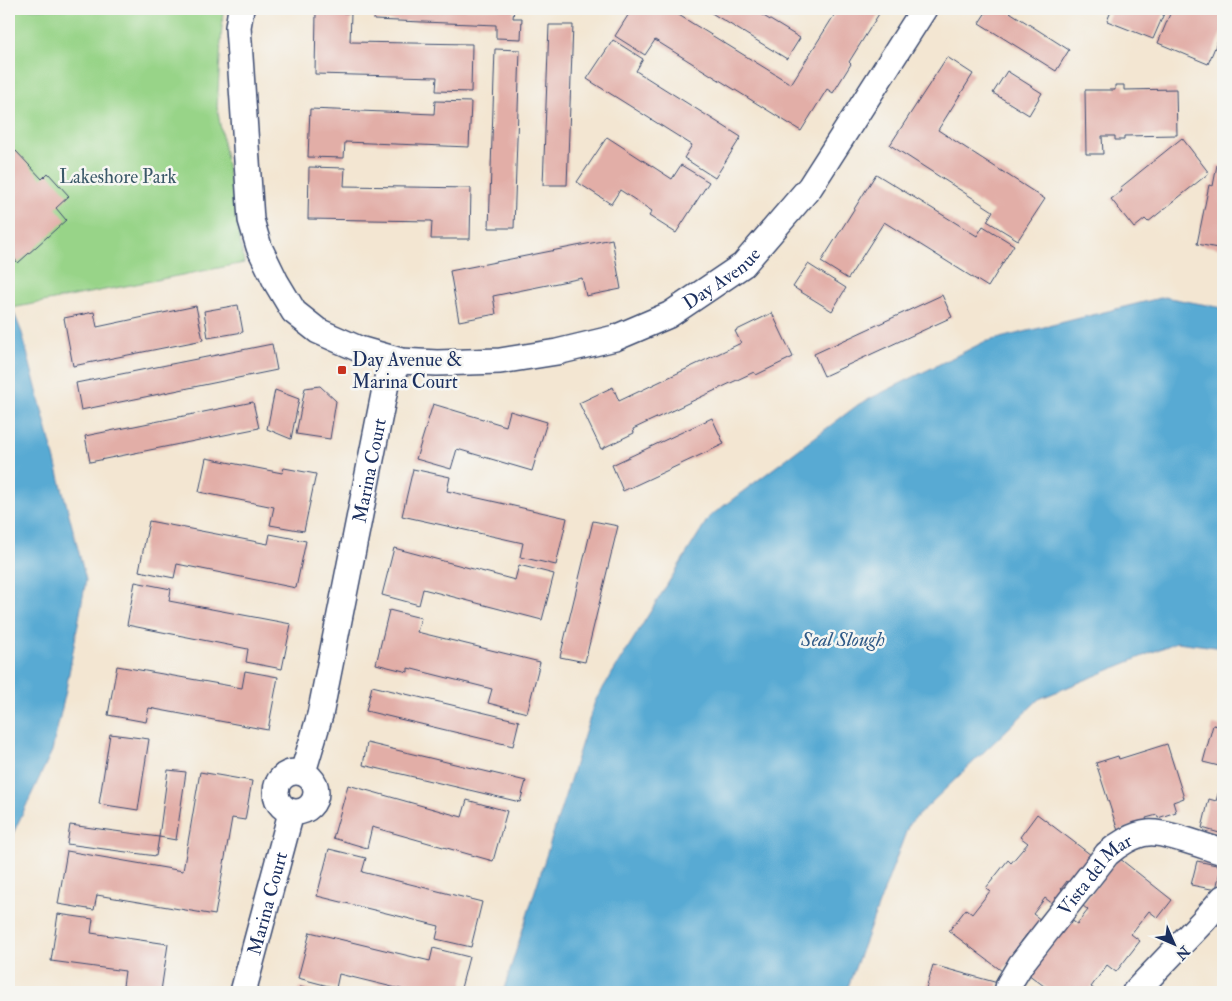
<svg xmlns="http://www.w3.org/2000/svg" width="1232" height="1001" viewBox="0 0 1232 1001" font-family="'IM FELL Double Pica',serif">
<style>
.green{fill:#98d488;stroke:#5a8273}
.water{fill:#58aad3;stroke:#3a6c98}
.building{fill:#e2aea7}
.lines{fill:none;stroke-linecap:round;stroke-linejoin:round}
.minor-casing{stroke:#3b4a6f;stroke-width:28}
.minor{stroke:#fff;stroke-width:25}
.poi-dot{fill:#c8321e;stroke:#f6f6f2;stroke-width:2}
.labels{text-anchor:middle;stroke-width:5;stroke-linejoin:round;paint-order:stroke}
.park-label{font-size:19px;fill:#3a5868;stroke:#f6f6f2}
.street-label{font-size:19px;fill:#1b2f5e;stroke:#f6f6f2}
.poi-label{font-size:19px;fill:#1b2f5e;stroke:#f6f6f2;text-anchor:start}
.water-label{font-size:20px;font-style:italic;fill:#305a87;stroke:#f6f6f2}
</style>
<rect width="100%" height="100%" fill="#f6f6f2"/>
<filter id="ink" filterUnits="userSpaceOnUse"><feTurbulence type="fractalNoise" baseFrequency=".02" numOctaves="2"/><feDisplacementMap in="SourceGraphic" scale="10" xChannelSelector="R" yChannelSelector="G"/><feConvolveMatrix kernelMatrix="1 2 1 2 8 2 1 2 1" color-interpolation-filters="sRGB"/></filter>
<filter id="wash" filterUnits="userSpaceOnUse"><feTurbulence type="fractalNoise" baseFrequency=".0096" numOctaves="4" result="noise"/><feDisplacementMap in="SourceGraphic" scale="20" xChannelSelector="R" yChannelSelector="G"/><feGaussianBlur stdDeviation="1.12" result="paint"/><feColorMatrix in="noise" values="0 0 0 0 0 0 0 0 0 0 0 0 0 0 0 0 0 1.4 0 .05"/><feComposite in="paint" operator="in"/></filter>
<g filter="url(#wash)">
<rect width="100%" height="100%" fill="#f3e6d2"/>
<polygon class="green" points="9,9 223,9 217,107 244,263 12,308 9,304"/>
<g class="water">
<polygon points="1164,297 1223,308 1223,648 1177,642 1039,699 909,824 846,992 503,992 595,701 709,517 859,404 984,342"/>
<polygon points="9,304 12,308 22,333 86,580 65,695 52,751 9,842"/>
</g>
<g id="blocks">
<g class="building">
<polygon points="375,9 514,9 513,18 522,18 521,39 496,38 496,25 374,20"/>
<polygon points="632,9 669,9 791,84 838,9 882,9 849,62 851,64 833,93 827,89 801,131 655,40 645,55 615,36"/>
<polygon points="705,9 752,9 800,38 787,59"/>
<polygon points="988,9 1005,9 1069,50 1056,71 979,23"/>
<polygon points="1112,9 1166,9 1153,39 1107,21"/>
<polygon points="1172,9 1223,9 1223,28 1208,64 1158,43"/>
<polygon points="316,12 351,13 350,42 472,44 471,92 436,91 437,77 315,74"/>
<polygon points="549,25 573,25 567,185 543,185"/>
<polygon points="613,40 643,59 636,71 741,137 715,178 684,158 692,145 587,79"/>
<polygon points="495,49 520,50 514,228 489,228"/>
<polygon points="947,57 973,74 938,130 1045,199 1018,240 987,221 993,211 890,145"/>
<polygon points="1007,71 1042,93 1029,115 993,93"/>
<polygon points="1115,85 1124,85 1124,90 1176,89 1177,135 1124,136 1124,140 1115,140 1115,136 1102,136 1103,154 1086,154 1085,90 1115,90"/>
<polygon points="435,101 471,102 469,147 345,142 344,158 308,157 310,109 434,114"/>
<polygon points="607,137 672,179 681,165 709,182 676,233 649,216 652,211 620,190 611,204 577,182"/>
<polygon points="1182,138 1209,173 1148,222 1145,219 1134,228 1111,199 1122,191 1120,188"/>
<polygon points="16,151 42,179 48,173 69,196 56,208 66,220 18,263 9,253 9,158"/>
<polygon points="1217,165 1223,166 1223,249 1197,244 1209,185 1213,186"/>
<polygon points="309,167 345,168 344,186 471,188 470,239 431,239 432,221 308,219"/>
<polygon points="876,174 977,236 983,226 1014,245 988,287 884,222 848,279 821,262"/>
<polygon points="612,239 621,289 586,296 582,278 493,296 496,314 459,321 450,271"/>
<polygon points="808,264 846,288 832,311 793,287"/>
<polygon points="942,295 952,317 824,376 814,354"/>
<polygon points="238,305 243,332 208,338 204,311"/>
<polygon points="196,306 203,340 73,366 64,318 94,312 97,327"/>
<polygon points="772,313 793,357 756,375 754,372 633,429 634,433 601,449 579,403 613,387 619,401 741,343 735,331"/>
<polygon points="272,344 277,370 81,410 76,383"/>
<polygon points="320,386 336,401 330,439 296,434 305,388"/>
<polygon points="275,390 299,399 291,439 267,429"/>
<polygon points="253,402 259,428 90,462 85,436"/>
<polygon points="433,404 506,426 510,411 547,422 532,471 457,449 451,469 416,459"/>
<polygon points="712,418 724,444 623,491 612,465"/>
<polygon points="206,458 282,473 284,468 316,474 304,531 270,525 274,507 199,492"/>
<polygon points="413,469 450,477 447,491 567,518 556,565 520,557 523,543 402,516"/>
<polygon points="149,521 268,544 270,534 306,541 296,588 177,564 174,578 139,571"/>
<polygon points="593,521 618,526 585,662 560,657"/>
<polygon points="394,548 515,580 519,565 554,574 542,620 423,589 419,605 382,595"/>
<polygon points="135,582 171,589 169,601 291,624 282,669 246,662 248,649 127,625"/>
<polygon points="389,610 421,618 417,632 540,662 527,713 488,703 492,689 408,668 408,672 376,664"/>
<polygon points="117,666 242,688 245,671 278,677 268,730 149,708 146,722 108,715"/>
<polygon points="372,686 519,721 513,746 366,711"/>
<polygon points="1213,725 1223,727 1223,767 1203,762"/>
<polygon points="110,734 149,739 138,810 99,804"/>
<polygon points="367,743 526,781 520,802 363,765"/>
<polygon points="1167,744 1184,798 1173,802 1176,812 1158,818 1157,815 1146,818 1147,821 1118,831 1096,763 1118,756 1119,759"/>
<polygon points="168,770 186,772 176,840 159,837"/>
<polygon points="200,772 252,781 245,820 232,818 215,915 97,895 94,910 58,904 67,851 183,871"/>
<polygon points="1223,777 1223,834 1202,828 1209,799 1216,801"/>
<polygon points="348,785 462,817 467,800 507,811 493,861 372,827 367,848 333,838"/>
<polygon points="1037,814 1091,855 1070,883 1067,881 1061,889 1064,890 1053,904 1045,898 1033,914 1041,920 1029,936 1027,934 1021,942 1023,944 1002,971 949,931 966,909 972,914 990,891 986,888 1008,860 1011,863 1028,843 1020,837"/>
<polygon points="70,825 159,837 156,856 67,844"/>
<polygon points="329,849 366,858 362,872 482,902 471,947 436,939 439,926 317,896"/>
<polygon points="1119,858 1172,900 1158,918 1149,911 1131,934 1140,941 1116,972 1107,965 1091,987 1098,992 1052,992 1028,974 1071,920 1077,924 1088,910 1082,905"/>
<polygon points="1197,861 1221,866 1216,890 1191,885"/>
<polygon points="58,914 93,919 91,933 168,944 161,991 123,986 125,971 51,961"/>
<polygon points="310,932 430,961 433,948 469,957 460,992 413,992 339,974 336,988 298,978"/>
<polygon points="933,965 998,983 995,992 925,992"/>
<polygon points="300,987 320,992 298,992"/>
</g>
</g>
</g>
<g filter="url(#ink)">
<use href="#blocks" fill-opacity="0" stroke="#3b4a6f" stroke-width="1"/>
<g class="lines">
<defs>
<g id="minor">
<path id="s1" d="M241 9 238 27 251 220 259 247 276 282 294 312 318 331 359 349 401 361 437 363 500 361 557 352 615 338 669 315 743 265 810 187 924 9"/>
<circle cx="296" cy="792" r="20"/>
<path id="s2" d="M303 772 320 715 387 379 401 361"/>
<path id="s3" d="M243 992 291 813"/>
<path id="s4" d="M1007 992 1009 984 1021 964 1107 854C1117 845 1134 834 1148 833 1164 831 1206 847 1223 852"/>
<polyline points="1135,992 1204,920 1223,898"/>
</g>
</defs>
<use href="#minor" class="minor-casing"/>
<use href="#minor" class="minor"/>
</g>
</g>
<rect class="poi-dot" x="337" y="365" width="10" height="10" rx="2.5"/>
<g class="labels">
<g class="park-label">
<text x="118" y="183">Lakeshore Park</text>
</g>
<g class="street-label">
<text dy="7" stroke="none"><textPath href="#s1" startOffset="772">Day Avenue</textPath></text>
<text dy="7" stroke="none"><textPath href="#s2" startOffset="309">Marina Court</textPath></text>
<text dy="7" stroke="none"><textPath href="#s4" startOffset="148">Vista del Mar</textPath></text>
<text dy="7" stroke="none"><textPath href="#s3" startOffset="92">Marina Court</textPath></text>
</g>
<g class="poi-label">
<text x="352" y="366">Day Avenue &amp;<tspan x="352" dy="22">Marina Court</tspan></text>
</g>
<g class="water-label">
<text x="843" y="646">Seal Slough</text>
</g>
</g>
<rect width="1232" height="1001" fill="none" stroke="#f6f6f2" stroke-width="30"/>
<g transform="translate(1174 944) rotate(135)" stroke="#f6f6f2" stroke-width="4" paint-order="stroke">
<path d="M0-4L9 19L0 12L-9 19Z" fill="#1b2f5e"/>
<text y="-8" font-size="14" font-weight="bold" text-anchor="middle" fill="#1b2f5e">N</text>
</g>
</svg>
